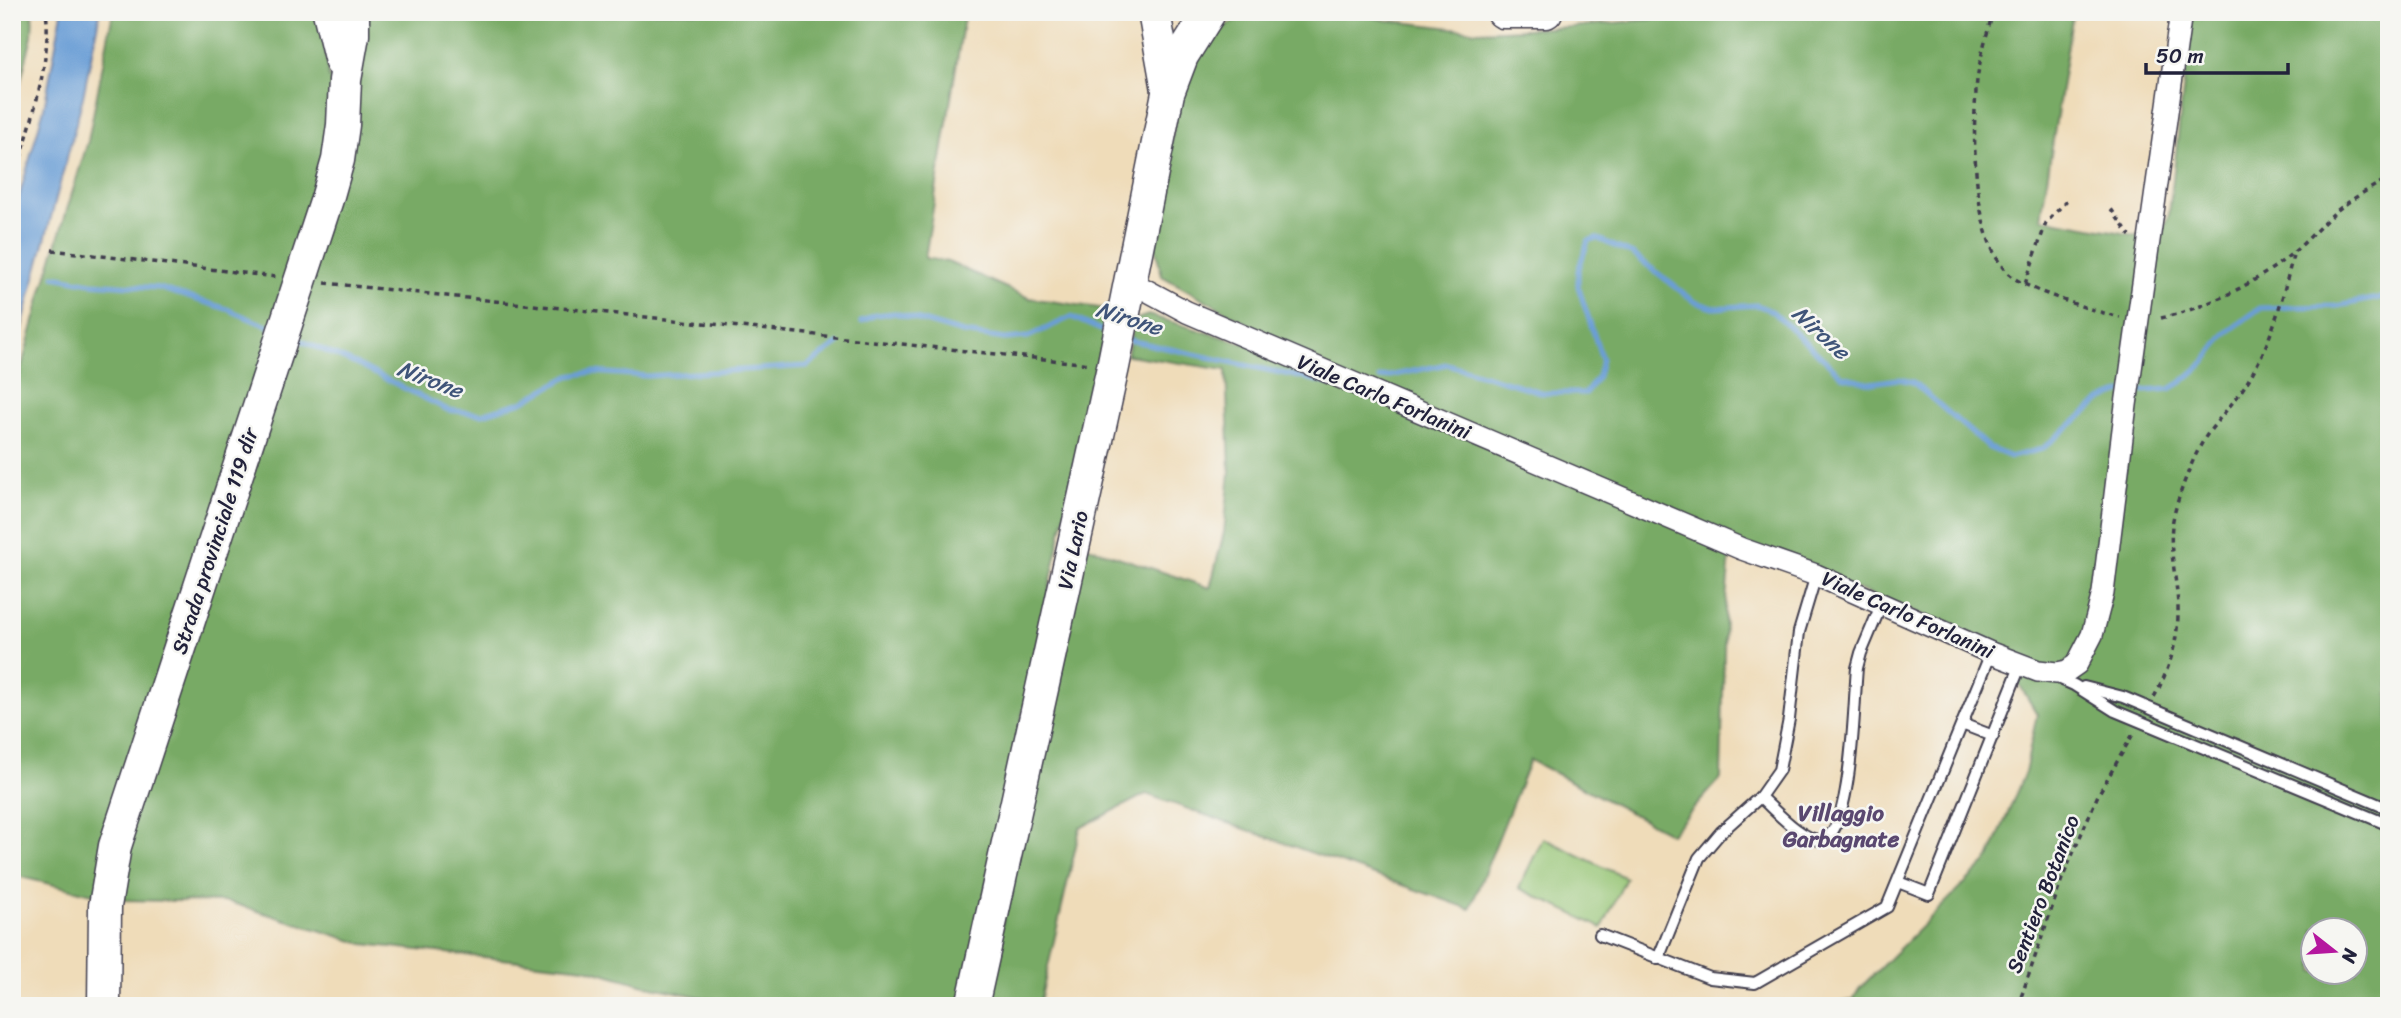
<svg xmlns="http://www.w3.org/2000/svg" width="2401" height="1018" viewBox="0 0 2401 1018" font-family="Sriracha,sans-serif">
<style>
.green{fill:#95c473;stroke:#5c7357;stroke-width:2}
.forest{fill:#78aa65;stroke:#4d6650;stroke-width:2;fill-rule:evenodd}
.water{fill:#6a9ed6;stroke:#466088;stroke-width:2}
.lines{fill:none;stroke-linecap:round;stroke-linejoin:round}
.stream{stroke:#6a9ed6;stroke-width:5}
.lane-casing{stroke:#413e4e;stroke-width:14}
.street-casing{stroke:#413e4e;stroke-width:24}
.secondary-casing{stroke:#413e4e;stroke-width:35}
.path{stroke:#413e4e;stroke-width:3.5;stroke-dasharray:5 5;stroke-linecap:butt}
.lane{stroke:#fff;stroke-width:10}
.street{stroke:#fff;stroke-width:21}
.secondary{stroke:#fff;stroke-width:32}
.labels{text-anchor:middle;stroke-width:5;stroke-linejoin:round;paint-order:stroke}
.street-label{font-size:21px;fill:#22223b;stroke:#f6f6f2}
.water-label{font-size:23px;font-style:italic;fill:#3f5479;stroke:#f6f6f2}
.neighbourhood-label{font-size:23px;font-weight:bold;fill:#5a4870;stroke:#f6f6f2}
</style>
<rect width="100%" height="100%" fill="#f6f6f2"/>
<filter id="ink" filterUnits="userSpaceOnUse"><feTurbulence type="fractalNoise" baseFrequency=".0143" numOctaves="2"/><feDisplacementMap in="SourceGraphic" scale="14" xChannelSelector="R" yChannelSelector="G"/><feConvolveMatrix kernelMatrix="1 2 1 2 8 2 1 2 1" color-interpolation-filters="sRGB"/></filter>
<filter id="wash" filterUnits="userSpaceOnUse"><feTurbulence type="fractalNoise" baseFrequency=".00686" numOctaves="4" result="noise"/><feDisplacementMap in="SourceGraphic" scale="28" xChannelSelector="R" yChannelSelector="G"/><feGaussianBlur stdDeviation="1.57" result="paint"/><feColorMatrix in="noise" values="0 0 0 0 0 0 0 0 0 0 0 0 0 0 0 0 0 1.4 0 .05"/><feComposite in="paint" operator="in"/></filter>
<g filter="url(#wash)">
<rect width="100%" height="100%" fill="#efdcb9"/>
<polygon class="green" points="1543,838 1626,878 1602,928 1519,888"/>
<g class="forest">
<polygon points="12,12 33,12 32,36 12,116"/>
<polygon points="113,12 320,12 329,78 360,77 362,12 965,12 925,258 948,262 1029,298 1114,310 1092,386 961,1006 745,1006 652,987 585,968 363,944 229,902 118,900 12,875 12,402 43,288 88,141"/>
<path d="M1251 12H1348L1385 20 1477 31 1572 27 1674 17 1688 12H2073L2041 218 2151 238 2166 224 2169 214 2192 12H2389V1006H1827L1853 1000 1859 989 1989 859 2025 772 2037 714 1995 643 1750 547 1730 557 1725 611 1721 778 1671 834 1530 760 1470 909 1146 794 1080 828 1039 1006H985L1083 545 1210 588 1224 532 1230 471 1226 370 1127 355 1134 320 1148 315 1246 344 1252 326 1162 276 1154 242 1180 90 1200 50 1227 25ZM2314 930H2356V972H2314Z"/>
</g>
<polygon class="water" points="62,12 100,12 83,97 12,364 12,222 44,108"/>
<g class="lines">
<g class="stream">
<polyline points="54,276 91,283 159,288 227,309 274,329"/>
<polyline points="861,322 875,315 895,313 963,333 1005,339 1028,337 1071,317 1110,334"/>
<polyline points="293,337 358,365 448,410 482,414 522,402 569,376 593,372 647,376 807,366 838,344"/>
<polyline points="1129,340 1332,384"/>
<polyline points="1380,378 1447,364 1544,393 1586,393 1598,376 1602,359 1578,286 1578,271 1588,241 1596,238 1633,254 1695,302 1714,308 1757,305 1772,311 1842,376 1871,383 1898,379 1913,382 1989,448 2011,457 2042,449 2101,400 2122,392"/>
<polyline points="2131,392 2170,389 2183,381 2205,362 2225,334 2260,308 2337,306 2389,296"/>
</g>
</g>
</g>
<g filter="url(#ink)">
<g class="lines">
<defs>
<g id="lane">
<polyline points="2056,677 2074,685 2115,711 2389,825"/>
<polyline points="2084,687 2123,697 2389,809"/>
<polyline points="1962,724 1993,736"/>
<path d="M1760 797C1774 809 1801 840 1820 840 1853 840 1854 694 1857 668L1861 653 1882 603"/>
<polyline points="1898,882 1929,894 2021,664"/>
<polyline points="1600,935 1710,978 1755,983 1887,907 1991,653"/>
<polyline points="1658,959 1699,858 1721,832 1760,797 1779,770 1789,719 1799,632 1816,575"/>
</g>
<polyline id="street" points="1131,282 1187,312 1742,549 1816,575 1991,653 2038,671 2057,673 2067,671 2077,664 2092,635 2103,593 2126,405 2181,12"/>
<g id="secondary">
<polyline points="329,12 341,62"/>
<polyline points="1154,12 1168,90"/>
<polyline points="1503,12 1546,12"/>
<polyline points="104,1006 105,906 115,846 327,199 338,160 343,125 345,80 353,35 353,12"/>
<polyline points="972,1006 1113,367 1168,93 1182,56 1209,13"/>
</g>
</defs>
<use href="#lane" class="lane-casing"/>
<use href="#street" class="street-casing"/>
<use href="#secondary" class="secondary-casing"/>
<g class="path">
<path d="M1993 12C1987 34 1980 57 1977 80 1972 128 1971 241 2010 275 2027 290 2096 312 2120 317"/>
<polyline points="2200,19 2207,12"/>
<path d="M12 187C26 139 53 60 46 12"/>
<polyline points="2111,209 2130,236"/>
<polyline points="52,250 276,277"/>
<polyline points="325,283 1090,364"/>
<polyline points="2025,284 2046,223 2069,198"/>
<path d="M2161 318C2209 307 2257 283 2295 251 2309 239 2321 225 2334 213 2351 199 2369 189 2389 178"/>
<path d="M2154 697C2170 669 2179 638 2178 606 2177 579 2169 553 2172 526 2175 502 2194 452 2209 432 2224 412 2241 395 2253 372 2274 335 2284 292 2294 251"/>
<polyline points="2018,1006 2062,879 2098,795 2133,734"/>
</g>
<use href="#lane" class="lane"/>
<use href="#street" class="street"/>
<use href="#secondary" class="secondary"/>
</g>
</g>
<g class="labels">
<g class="street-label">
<text transform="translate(1384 397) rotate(23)" y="7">Viale Carlo Forlanini</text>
<text transform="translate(215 541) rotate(-72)" y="7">Strada provinciale 119 dir</text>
<text transform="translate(1073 550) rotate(-78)" y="7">Via Lario</text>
<text transform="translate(1908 615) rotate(24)" y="7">Viale Carlo Forlanini</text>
<text transform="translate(2043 894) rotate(-69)" y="7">Sentiero Botanico</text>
</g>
<g class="water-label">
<text transform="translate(1129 318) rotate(17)" y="8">Nirone</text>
<text transform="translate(1821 332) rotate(42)" y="8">Nirone</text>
<text transform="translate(430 379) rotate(21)" y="8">Nirone</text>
</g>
<g class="neighbourhood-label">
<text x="1841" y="821">Villaggio<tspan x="1841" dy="26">Garbagnate</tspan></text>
</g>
</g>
<rect width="2401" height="1018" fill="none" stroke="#f6f6f2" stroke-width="42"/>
<g transform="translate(2334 951) rotate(107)"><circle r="33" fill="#f6f6f2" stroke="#a1a1a9" stroke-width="2"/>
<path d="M0-5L12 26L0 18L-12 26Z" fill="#b5179e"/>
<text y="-10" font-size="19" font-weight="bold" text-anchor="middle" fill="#22223b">N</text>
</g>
<path d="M2146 63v10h142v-10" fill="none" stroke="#22223b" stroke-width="3.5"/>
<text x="2156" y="63" font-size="21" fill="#22223b" stroke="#f6f6f2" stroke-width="5" paint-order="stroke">50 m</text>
</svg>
